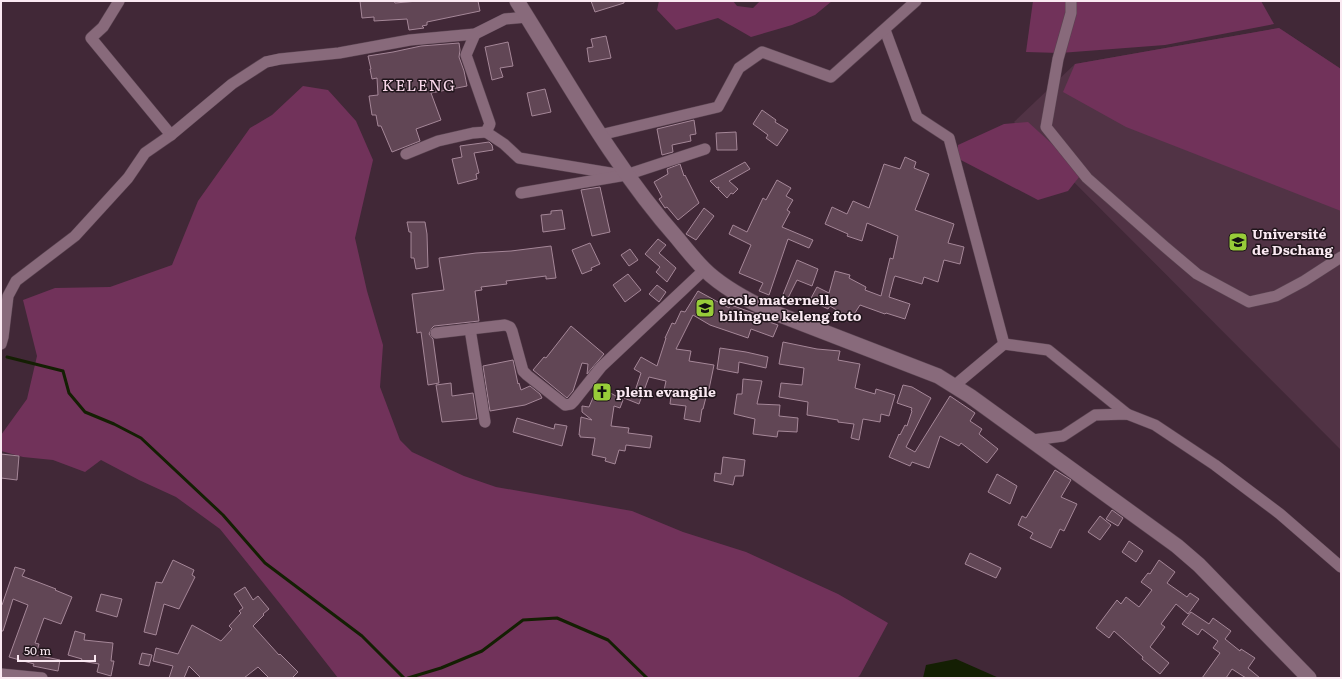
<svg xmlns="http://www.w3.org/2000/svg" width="1342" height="679" viewBox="0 0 1342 679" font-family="Literata,serif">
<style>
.built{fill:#513345}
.green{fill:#71325a}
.water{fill:#141f03}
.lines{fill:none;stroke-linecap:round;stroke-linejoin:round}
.stream{stroke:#141f03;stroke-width:3}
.building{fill:#614655;stroke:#a58798}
.street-casing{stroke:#5a4451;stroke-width:12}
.secondary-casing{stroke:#5a4451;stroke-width:16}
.street{stroke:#886a7b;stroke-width:11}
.secondary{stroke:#886a7b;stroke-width:15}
.labels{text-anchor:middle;stroke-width:3;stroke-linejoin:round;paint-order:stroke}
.poi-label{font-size:14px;font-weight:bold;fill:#fae9f2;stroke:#20151b;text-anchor:start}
.quarter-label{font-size:16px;letter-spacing:1px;fill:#f8d7e9;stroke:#20151b}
</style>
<rect width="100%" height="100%" fill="#412837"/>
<polygon class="built" points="1279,28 1341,69 1341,450 1014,122 1075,64"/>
<g class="green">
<polygon points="659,1 733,1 737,6 753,8 760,1 832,1 815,15 792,25 751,37 718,18 676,30 657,10"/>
<polygon points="1033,1 1261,1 1274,24 1165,45 1060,53 1026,52"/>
<polygon points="1279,28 1341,69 1341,211 1126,127 1063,92 1075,64"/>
<polygon points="303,86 328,90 356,121 373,160 355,238 367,291 383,345 380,387 400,440 412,452 464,476 496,487 632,511 683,532 746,552 838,594 888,623 860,675 857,678 338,678 281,605 220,529 176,497 139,480 101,460 85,472 53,460 23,457 1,451 1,435 27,399 37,356 23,300 55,288 110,287 172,265 198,201 250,128 272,115"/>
<polygon points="1028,122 1083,172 1068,191 1038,200 957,158 958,145 1004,124"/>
</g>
<polygon class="water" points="956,659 999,678 923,678 926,665"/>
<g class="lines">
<g class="stream">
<polyline points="7,357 63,371 69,393 85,412 114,424 141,438 223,515 265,563 362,636 404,678"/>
<polyline points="408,678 441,668 482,651 523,620 557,618 608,640 647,678"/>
</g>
</g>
<g class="building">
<polygon points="360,1 394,1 395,3 418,1 478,1 480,11 427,22 427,25 422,26 424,28 409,30 407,19 374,21 374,17 362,18"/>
<polygon points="591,1 624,1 624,3 595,12"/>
<polygon points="606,36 611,58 589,62 587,48 593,47 591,39"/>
<polygon points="508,42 513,66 500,68 503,77 492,80 485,47"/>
<polygon points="459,43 460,50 459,57 464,71 467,86 431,93 441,120 416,129 420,141 392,152 381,126 378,126 376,115 372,115 369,96 378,95 377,78 372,79 370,69 371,69 368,56 393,52 421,46"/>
<polygon points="545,89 551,112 532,116 527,93"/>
<polygon points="762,110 776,120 775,122 788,130 777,146 766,138 768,135 753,124"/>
<polygon points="694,120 696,134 690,135 691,141 672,145 673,152 662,155 657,129"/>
<polygon points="736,132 737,150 717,150 716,133"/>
<polygon points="489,142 492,145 493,150 474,153 479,173 476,174 477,179 458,184 452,159 462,157 460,146"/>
<polygon points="905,157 916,162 914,168 929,174 915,210 954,224 948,243 964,247 960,264 944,260 938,282 924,277 922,284 895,276 894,278 889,297 910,304 905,319 886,313 885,314 860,305 851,319 830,306 828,309 810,300 817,287 829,293 835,271 850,275 849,278 866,287 865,290 881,296 890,258 893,259 898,236 867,223 862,241 847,236 848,234 825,224 832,207 847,214 853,201 869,208 884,164 900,169"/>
<polygon points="745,162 750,169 729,181 738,189 733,194 731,193 727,198 718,189 719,187 717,188 710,181"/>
<polygon points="680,164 684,176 685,175 699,203 678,220 667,207 665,208 659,199 662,197 654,182 668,174 667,169"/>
<polygon points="777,180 791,188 786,196 793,200 787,210 790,212 782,227 813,240 809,248 788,239 769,295 759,291 763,283 739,273 751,245 729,234 733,225 747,232 763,198 766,200"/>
<polygon points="600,187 610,232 592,236 581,190"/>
<polygon points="704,208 714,216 696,240 686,234"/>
<polygon points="562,210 565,229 543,232 541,215 551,214 551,211"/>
<polygon points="407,222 425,222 427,234 428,267 416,269 414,258 411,258 411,232 409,232"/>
<polygon points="658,239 666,245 659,253 676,268 667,282 656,272 660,267 645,254"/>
<polygon points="590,243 600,264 591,268 592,270 582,274 572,250"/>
<polygon points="551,246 556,278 546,279 546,276 506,281 507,284 481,287 482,290 475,291 479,321 434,326 432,328 429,334 433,339 439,383 428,385 421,332 417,333 412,294 444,290 439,258 476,253 511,251"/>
<polygon points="630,249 638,260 629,266 621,255"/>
<polygon points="797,260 818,269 812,286 797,280 787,300 782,297"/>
<polygon points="628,274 641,290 625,302 613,285"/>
<polygon points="657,285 666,292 659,302 649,294"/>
<polygon points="698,291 729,308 731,305 756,314 755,317 778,325 773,337 751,329 748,338 710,325 693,315 676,349 691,351 689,361 714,365 708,394 707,393 703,409 702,409 700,422 684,419 686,406 670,404 671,396 663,395 666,381 649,377 639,404 624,398 626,391 634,394 641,373 634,369 641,357 657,366 666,338 665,338 672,323 675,324 681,311 685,312"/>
<polygon points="571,326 604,354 587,374 588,364 582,363 573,391 567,398 533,370 544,357 546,358"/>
<polygon points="783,342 817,349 840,351 838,360 860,364 855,388 875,394 876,389 895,395 889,416 881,414 880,422 863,419 859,440 851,438 854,424 838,422 838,420 807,415 808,402 779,397 781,383 802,385 804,368 779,364"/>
<polygon points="720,348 746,352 768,357 766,368 739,362 738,373 717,369"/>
<polygon points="513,360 518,384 519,383 521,390 530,386 540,394 542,398 525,405 490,411 483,366"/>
<polygon points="743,379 762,381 757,404 780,405 779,416 798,418 797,432 778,431 777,437 753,434 755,419 734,414 737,394 742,394"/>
<polygon points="451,383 452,396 473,393 477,419 442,422 436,385"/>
<polygon points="903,385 912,387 931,398 906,447 915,452 950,396 975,413 970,421 982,429 979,434 998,449 987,463 961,443 959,446 940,436 929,468 912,462 910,466 889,457 899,434 900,435 905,425 907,426 912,411 911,410 912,408 897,403"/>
<polygon points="598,386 623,400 620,408 614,406 611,426 629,428 628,433 652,436 650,448 626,445 625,451 619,450 615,464 605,461 606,458 592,455 595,438 580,437 580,435 579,435 581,417 592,420 582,412 582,406 589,407"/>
<polygon points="517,418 554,429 555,424 567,426 562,446 513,432"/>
<polygon points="1,454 19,456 17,480 1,478"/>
<polygon points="723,457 745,460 743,476 735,476 733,485 714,481 715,473 721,474"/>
<polygon points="1055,470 1071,480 1061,497 1077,504 1064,531 1060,529 1051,548 1030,538 1033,533 1018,525 1022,516 1026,518"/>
<polygon points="997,474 1017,486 1010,504 988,492"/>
<polygon points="1112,510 1123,518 1118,526 1106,519"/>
<polygon points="1100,516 1111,525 1100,540 1088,532"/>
<polygon points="1129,541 1143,551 1136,562 1122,552"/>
<polygon points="970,553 1001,568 996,578 965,564"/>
<polygon points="173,560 194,570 192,575 195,577 179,609 164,604 156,635 144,632 156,582 162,583"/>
<polygon points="1159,560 1175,572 1167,583 1187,597 1190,593 1199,599 1188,614 1176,604 1161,624 1165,627 1150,647 1169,663 1160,674 1142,659 1143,657 1114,631 1109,638 1096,628 1117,600 1121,604 1126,597 1139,607 1152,590 1141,582 1148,573 1150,574"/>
<polygon points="15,567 25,570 22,576 56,589 55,590 72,597 61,624 44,618 35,643 39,644 36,655 60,660 58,671 33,666 34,664 9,657 28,605 13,599 3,631 1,631 1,604 2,605"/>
<polygon points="245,587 253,600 258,596 269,609 263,614 264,615 253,626 279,655 280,654 298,672 292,678 269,678 258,667 244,678 201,678 189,666 184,678 169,678 173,666 153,661 156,648 178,654 192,625 221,641 232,629 229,626 241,613 239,611 243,608 234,594"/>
<polygon points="101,594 122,599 117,617 96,611"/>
<polygon points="1191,612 1209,624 1213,618 1231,631 1225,639 1240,651 1241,649 1255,658 1248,668 1260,678 1246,678 1232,669 1226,678 1202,678 1220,653 1213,648 1218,641 1202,629 1198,635 1182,624"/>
<polygon points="75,631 85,634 84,640 113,643 111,661 114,661 111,676 97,672 99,664 81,661 82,659 68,655"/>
<polygon points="142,653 152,655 149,666 139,664"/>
</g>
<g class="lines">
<defs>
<g id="street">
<polyline points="119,1 103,27 91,38 171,135"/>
<polyline points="1071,1 1071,13 1058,59 1046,127 1087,178 1164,246 1197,274 1249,302 1276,296 1304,281 1341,257"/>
<polyline points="885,30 917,117 949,138 1004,344 954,386"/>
<polyline points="486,132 504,144 519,158 616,174"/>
<polyline points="600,135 718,107 739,68 762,52 831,77 916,1"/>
<polyline points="406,154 438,141 473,133 486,132 490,124 466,55 475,34"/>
<polyline points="521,193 626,175 705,149"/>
<polyline points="470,329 485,422"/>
<polyline points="436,333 505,325 510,327 512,331 523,371 527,375 565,405 571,404 574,401 601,367 704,270"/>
<polyline points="1,344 3,337 8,296 16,281 75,236 128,178 145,153 171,135 232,84 266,62 280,59 339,53 410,40 475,34 505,19 527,17"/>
<polyline points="1004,344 1048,350 1127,414"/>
<polyline points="1033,440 1063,436 1095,415 1127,414 1155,425 1215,465 1280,514 1341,567"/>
<polyline points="1,674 42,678"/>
</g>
<path id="secondary" d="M517 1C568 82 614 167 678 239 686 249 695 260 704 269 722 287 747 300 770 311L938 376 970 396 1177 546 1199 565 1309 678"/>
</defs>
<use href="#street" class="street-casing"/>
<use href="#secondary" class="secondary-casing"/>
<use href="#street" class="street"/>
<use href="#secondary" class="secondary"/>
</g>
<defs>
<symbol id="university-square" viewBox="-11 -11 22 22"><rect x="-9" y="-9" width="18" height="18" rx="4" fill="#97cc39" stroke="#20151b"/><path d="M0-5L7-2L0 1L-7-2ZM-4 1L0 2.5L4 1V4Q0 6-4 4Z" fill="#111"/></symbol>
<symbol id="school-square" viewBox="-11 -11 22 22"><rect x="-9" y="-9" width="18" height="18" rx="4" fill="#97cc39" stroke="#20151b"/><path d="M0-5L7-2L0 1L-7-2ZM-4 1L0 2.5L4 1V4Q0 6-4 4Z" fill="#111"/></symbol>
<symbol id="church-square" viewBox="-11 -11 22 22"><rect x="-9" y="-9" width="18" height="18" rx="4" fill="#97cc39" stroke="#20151b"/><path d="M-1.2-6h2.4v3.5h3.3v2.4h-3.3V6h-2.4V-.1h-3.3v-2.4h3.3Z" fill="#111"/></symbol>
</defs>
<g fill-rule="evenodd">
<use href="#university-square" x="1227" y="231" width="22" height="22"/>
<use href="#school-square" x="694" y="297" width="22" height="22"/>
<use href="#church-square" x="591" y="381" width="22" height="22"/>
</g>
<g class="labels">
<g class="poi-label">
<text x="1252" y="239">Université<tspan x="1252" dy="16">de Dschang</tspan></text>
<text x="719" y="305">ecole maternelle<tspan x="719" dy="16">bilingue keleng foto</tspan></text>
<text x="616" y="397">plein evangile</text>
</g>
<g class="quarter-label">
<text x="419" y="91">KELENG</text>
</g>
</g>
<rect width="1342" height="679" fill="none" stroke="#fae9f2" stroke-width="4"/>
<path d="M18 655v6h77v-6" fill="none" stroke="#fae9f2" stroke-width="2"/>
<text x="24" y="655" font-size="12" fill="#fae9f2" stroke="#20151b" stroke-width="3" paint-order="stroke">50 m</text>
</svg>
